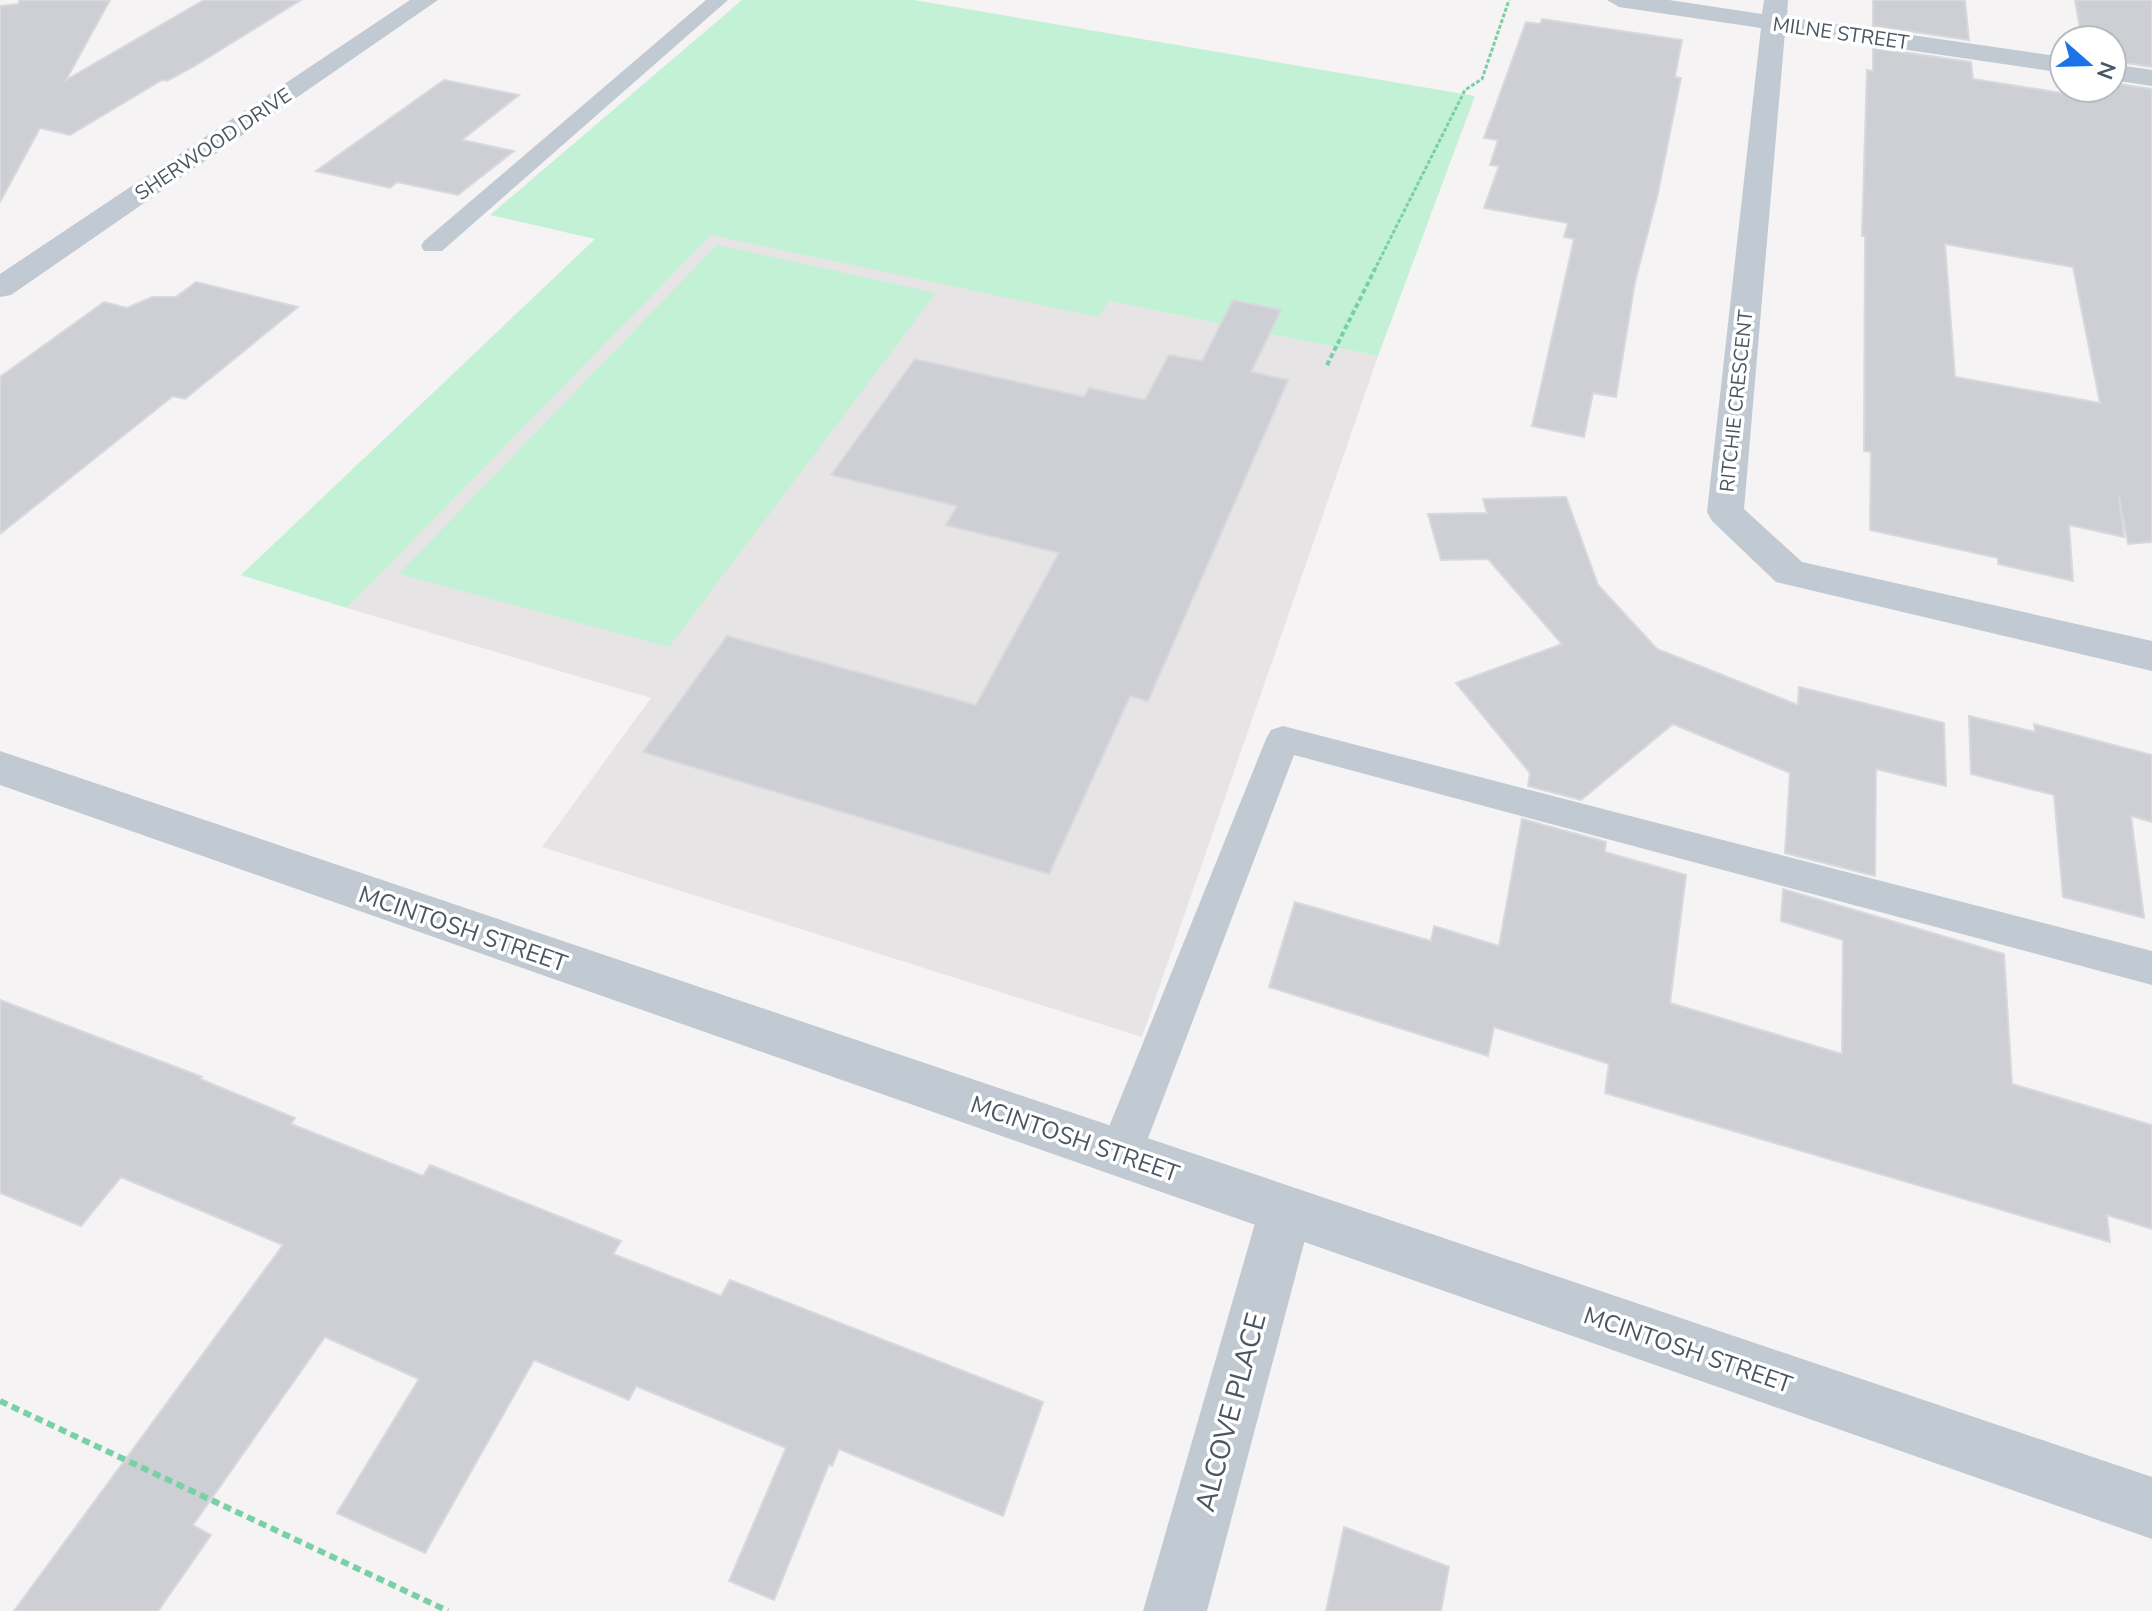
<svg xmlns="http://www.w3.org/2000/svg" width="2152" height="1611" viewBox="0 0 2152 1611" font-family="'Nunito Sans',sans-serif">
<style>
.education{fill:#e6e4e5}
.green{fill:#c3f1d5}
.building{fill:#cdcfd5;stroke:#d7d9de;stroke-width:2;fill-rule:evenodd}
.lines{fill:none;stroke-linecap:round;stroke-linejoin:round}
.path-far2{stroke:#7ad0a6;stroke-width:3;stroke-dasharray:4 2;stroke-linecap:butt}
.path-far1{stroke:#7ad0a6;stroke-width:4;stroke-dasharray:5 3;stroke-linecap:butt}
.path{stroke:#7ad0a6;stroke-width:6;stroke-dasharray:8 5;stroke-linecap:butt}
.service{fill:#c1cad2;fill-rule:evenodd}
.minor{fill:#c1cad2;fill-rule:evenodd}
.tertiary{fill:#c1cad2;fill-rule:evenodd}
.labels{text-anchor:middle;stroke-width:7;stroke-linejoin:round;paint-order:stroke}
.far-street-label{font-size:20px;fill:#4a5661;stroke:#fff}
.street-label{font-size:24px;fill:#4a5661;stroke:#fff}
.near-street-label{font-size:28px;fill:#4a5661;stroke:#fff}
</style>
<rect width="100%" height="100%" fill="#f5f3f3"/>
<polygon class="education" points="723,222 1378,356 1142,1037 542,847 651,698 347,608"/>
<g class="green">
<polygon points="742,0 914,0 1475,96 1378,356 1109,301 1098,317 711,235 347,608 241,575 595,239 490,215"/>
<polygon points="717,245 936,293 669,647 399,574"/>
</g>
<g class="building">
<polygon points="20,0 110,0 66,80 204,0 301,0 193,67 167,81 162,80 70,135 40,128 0,202 0,6 18,4"/>
<polygon points="1873,0 1965,0 1969,40 1873,26"/>
<polygon points="2075,0 2152,0 2152,67 2112,61 2112,40 2082,40"/>
<polygon points="1542,19 1682,40 1675,77 1681,78 1658,193 1635,282 1616,397 1593,393 1584,437 1532,426 1574,239 1564,237 1568,223 1484,208 1499,166 1490,165 1498,140 1484,138 1526,22 1540,24"/>
<path d="M1873 48 1971 62 1973 79 2093 98 2091 88H2112V83L2152 89V542L2128 544 2119 497 2124 537 2069 525 2073 581 1998 564V558L1870 530 1871 452 1864 451 1865 236H1862L1867 70 1873 71ZM1945 244 2073 267 2100 403 1955 377Z"/>
<polygon points="444,80 519,95 462,140 514,151 458,195 397,182 390,188 316,171"/>
<polygon points="196,282 298,307 185,399 173,396 0,534 0,377 104,302 127,308 152,297 176,297"/>
<polygon points="1233,300 1281,310 1251,372 1288,380 1148,701 1130,696 1049,874 643,752 727,636 976,705 1059,553 946,525 957,506 831,475 915,359 1084,397 1089,388 1145,400 1169,355 1202,361"/>
<polygon points="1566,497 1598,585 1657,649 1798,705 1799,687 1944,723 1946,786 1876,769 1875,876 1785,853 1790,773 1673,724 1581,800 1528,786 1530,773 1456,683 1562,644 1488,559 1441,560 1428,514 1487,513 1483,499"/>
<polygon points="1969,716 2035,732 2034,724 2152,755 2152,822 2131,816 2144,918 2063,897 2054,795 1971,774"/>
<polygon points="1522,819 1606,842 1605,852 1686,875 1670,1003 1842,1054 1843,940 1781,921 1783,889 2004,954 2012,1084 2152,1125 2152,1229 2107,1215 2110,1242 1605,1093 1609,1064 1494,1027 1488,1056 1269,987 1295,902 1431,941 1434,926 1499,946"/>
<polygon points="0,1000 202,1077 200,1079 295,1118 291,1124 423,1176 430,1165 621,1241 613,1254 721,1296 730,1280 1043,1402 1003,1516 839,1449 832,1466 829,1464 774,1600 729,1581 786,1448 636,1386 629,1400 534,1360 425,1553 337,1513 419,1379 325,1337 193,1525 211,1535 158,1611 14,1611 283,1245 121,1177 81,1226 0,1193"/>
<polygon points="1344,1527 1449,1567 1441,1611 1326,1611"/>
</g>
<g class="lines">
<polyline class="path-far2" points="1374,271 1465,90 1482,79 1509,0"/>
<polyline class="path-far1" points="1327,365 1375,269"/>
<polyline class="path" points="0,1401 448,1611"/>
<g class="service">
<polygon points="706,0 728,0 442,251 424,251 421,246 424,241"/>
<polygon points="1283,726 2152,951 2152,985 1294,755 1142,1154 1135,1169 1120,1175 1105,1169 1098,1154 1266,739 1271,730"/>
</g>
<g class="minor">
<polygon points="1607,0 1669,0 1762,14 1764,0 1788,0 1787,17 2064,57 2064,73 1785,32 1744,509 1802,562 2152,641 2152,671 1776,582 1712,521 1707,512 1761,28 1619,7"/>
<polygon points="2112,64 2152,70 2152,86 2112,80"/>
<polygon points="1285,1187 1304,1194 1312,1213 1207,1611 1143,1611 1258,1213 1266,1194"/>
</g>
<g class="tertiary">
<polygon points="410,0 438,0 11,295 0,297 0,274"/>
<polygon points="0,751 2152,1477 2152,1539 0,785"/>
</g>
</g>
<g class="labels">
<g class="far-street-label">
<text transform="translate(1841 33) rotate(8)" y="7">MILNE STREET</text>
<text transform="translate(213 144) rotate(-34)" y="7">SHERWOOD DRIVE</text>
<text transform="translate(1736 401) rotate(-84)" y="7">RITCHIE CRESCENT</text>
</g>
<g class="street-label">
<text transform="translate(463 929) rotate(19)" y="8">MCINTOSH STREET</text>
<text transform="translate(1075 1139) rotate(19)" y="8">MCINTOSH STREET</text>
<text transform="translate(1688 1350) rotate(19)" y="8">MCINTOSH STREET</text>
</g>
<g class="near-street-label">
<text transform="translate(1230 1412) rotate(-75)" y="10">ALCOVE PLACE</text>
</g>
</g>
<g transform="translate(2088 64) rotate(110)"><circle r="38" fill="#ffffff" stroke="#b7bbc0" stroke-width="2"/>
<path d="M0-6L14 30L0 20L-14 30Z" fill="#1a73e8"/>
<text y="-12" font-size="22" font-weight="bold" text-anchor="middle" fill="#4a5661">N</text>
</g>
</svg>
